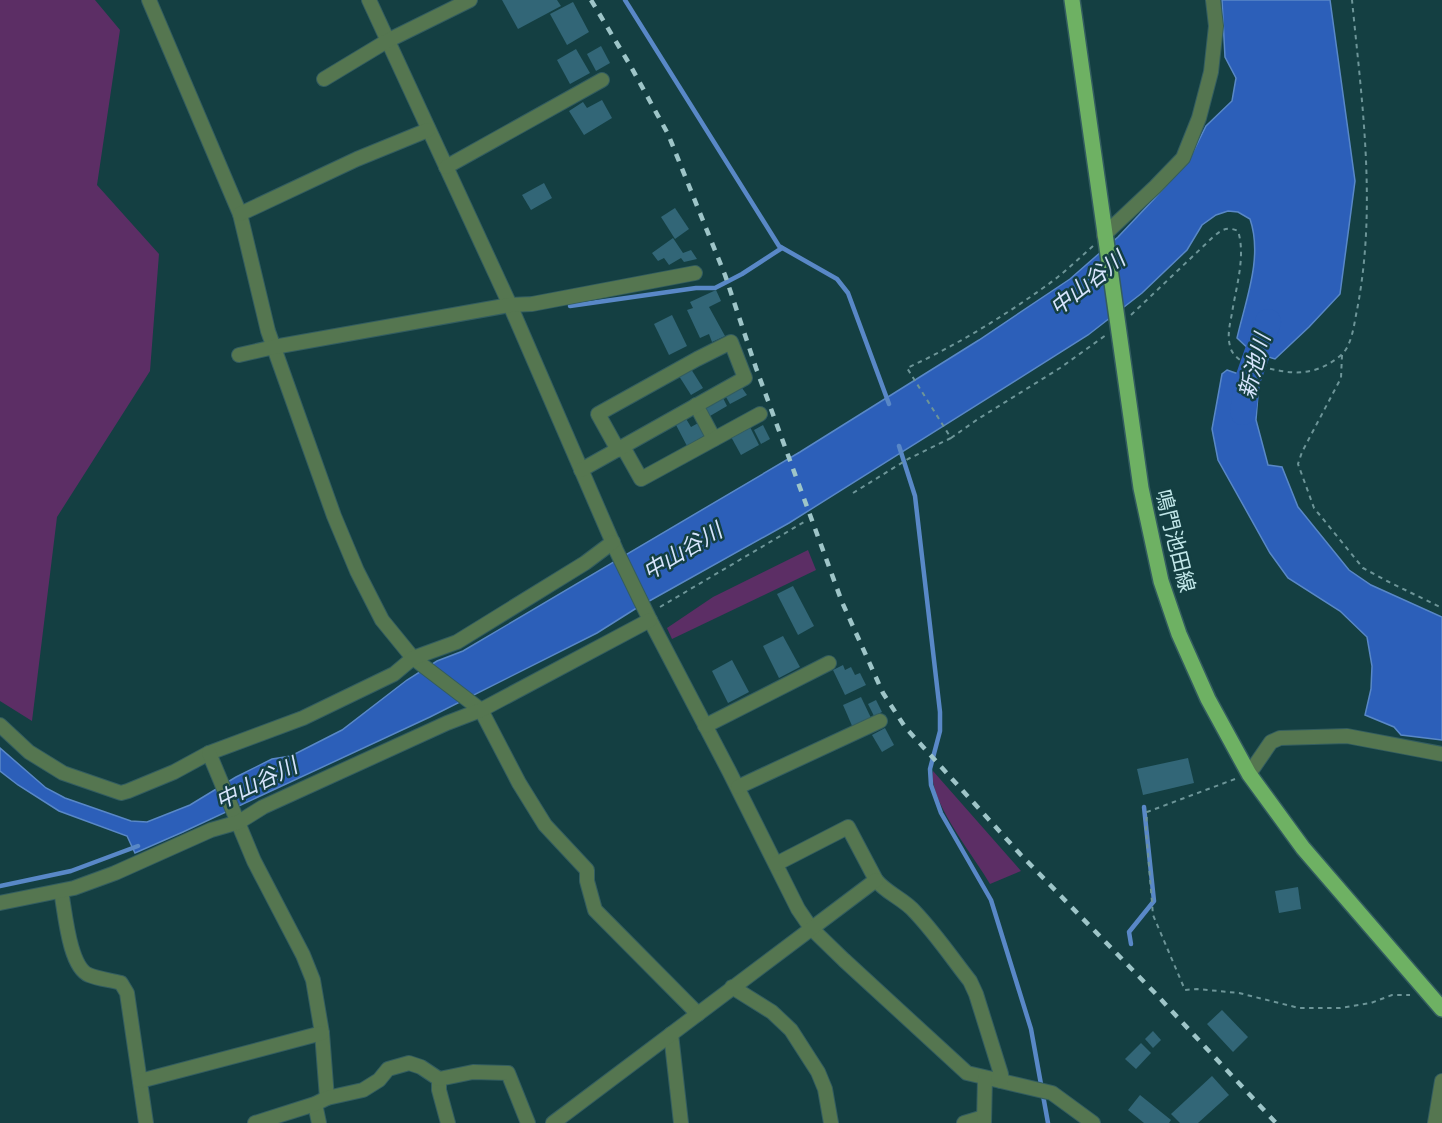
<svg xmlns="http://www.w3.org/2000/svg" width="1442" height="1123" viewBox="0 0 1442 1123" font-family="'Fira Sans','Noto Sans JP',sans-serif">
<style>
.green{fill:#5c2e65}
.water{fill:#2c5fb9;stroke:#5988c7;stroke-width:1.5}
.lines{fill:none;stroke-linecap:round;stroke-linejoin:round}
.stream{stroke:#5988c7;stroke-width:4.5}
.river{stroke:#2c5fb9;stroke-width:26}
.building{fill:#326677}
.street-casing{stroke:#335d60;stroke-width:16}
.primary-casing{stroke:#335d60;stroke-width:18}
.path{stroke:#6d9598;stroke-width:2;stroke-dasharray:4.5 4.5;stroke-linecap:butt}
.street{stroke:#557650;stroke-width:14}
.primary{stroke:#6eb163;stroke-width:15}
.rail{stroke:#9ec5c8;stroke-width:4.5;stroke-dasharray:8 8;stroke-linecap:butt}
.labels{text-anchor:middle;stroke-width:5;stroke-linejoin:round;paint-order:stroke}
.street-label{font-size:21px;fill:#c1e7e9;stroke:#143f42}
.water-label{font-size:22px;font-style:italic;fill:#d7e5fd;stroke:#143f42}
</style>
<rect width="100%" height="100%" fill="#143f42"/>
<g class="green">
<polygon points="0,0 95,0 120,30 97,185 159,254 150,371 57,517 32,721 0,701"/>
<polygon points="808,550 816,570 672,639 667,628 713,597"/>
<path d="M933 771 1021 871 990 884C975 857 928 801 933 771Z"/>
</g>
<g class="water">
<path d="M1222 0H1330L1355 181 1340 294 1309 327 1275 359 1252 352 1237 338C1246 299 1263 257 1250 219L1238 212 1228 211 1216 215 1202 225 1187 250 1142 293 1088 335 789 523 635 609 597 633 430 717 183 832 135 853 127 836 59 811 18 785 0 771V748L46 788 65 798 131 821 147 822 190 805 236 777 272 759 291 756 342 730 407 680 437 661 463 651 800 452 979 340 1070 279 1118 237 1154 199 1189 160 1206 126 1232 101 1236 78 1225 57Z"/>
<polygon points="1227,370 1259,381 1256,420 1268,465 1282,467 1298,507 1349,570 1371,585 1442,617 1442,740 1401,735 1394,727 1365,715 1371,689 1372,666 1367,637 1340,611 1288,578 1270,553 1218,460 1212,429 1222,374"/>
</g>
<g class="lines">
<g class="stream">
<polyline points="625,0 779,246 837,279 848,293 889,404"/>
<polyline points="570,306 696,288 715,288 742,274 782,248"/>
<polyline points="899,446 915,496 940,712 940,731 930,769 931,785 941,813 991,900 1031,1029 1048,1123"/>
<polyline points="0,886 71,871 138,846"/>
<polyline points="1131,944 1129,932 1154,901 1144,807"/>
</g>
<polyline class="river" points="1243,412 1247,382 1268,322"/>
</g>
<g class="building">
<polygon points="502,0 557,0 561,6 518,29"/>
<polygon points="573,2 589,32 567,45 550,14"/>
<polygon points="601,46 610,63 596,71 587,54"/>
<polygon points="576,49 590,73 570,84 557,60"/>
<polygon points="602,100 612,118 584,135 569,111 583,102 587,108"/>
<polygon points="544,183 552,198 531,210 522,195"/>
<polygon points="675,208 689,229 675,239 661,217"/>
<polygon points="673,238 683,253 691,250 697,259 684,262 681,258 669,265 664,258 658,261 652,253"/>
<polygon points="716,290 721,301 709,307 725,336 712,342 709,334 700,338 687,310 693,308 690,302"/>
<polygon points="672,315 687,346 669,355 654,324"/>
<polygon points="691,369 703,388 691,395 679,376"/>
<polygon points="742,388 747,395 730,404 726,397"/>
<polygon points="722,396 727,406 710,416 704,406"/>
<polygon points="685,417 691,427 700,422 707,434 687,446 675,423"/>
<polygon points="749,425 759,445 741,455 730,435"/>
<polygon points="763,425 770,439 761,444 754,430"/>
<polygon points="793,586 814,626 798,635 777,594"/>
<polygon points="783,636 800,667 779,678 763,646"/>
<polygon points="732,660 749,692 728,703 712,671"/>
<polygon points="843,665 845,670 851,667 855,675 860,673 866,685 845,695 833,670"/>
<polygon points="861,697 872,720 853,728 843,705"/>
<polygon points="876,700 882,712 874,716 868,704"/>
<polygon points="885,728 894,745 882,752 872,735"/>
<polygon points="1188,758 1194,783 1143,795 1137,769"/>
<polygon points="1298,887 1301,909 1279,913 1275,891"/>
<polygon points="1222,1010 1248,1037 1233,1052 1207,1024"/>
<polygon points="1153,1031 1161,1040 1153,1048 1145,1039"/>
<polygon points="1141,1043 1151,1053 1136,1069 1125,1059"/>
<polygon points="1212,1076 1229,1095 1198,1123 1180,1123 1171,1114"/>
<polygon points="1140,1095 1171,1120 1169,1123 1144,1123 1128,1110"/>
</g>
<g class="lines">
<defs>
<g id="street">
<polyline points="149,0 240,214 268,331 334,516 357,571 382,620 413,658 481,710 519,783 545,825 587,870 587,881 595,910 698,1014"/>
<polyline points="369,0 510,305 616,550 650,620 729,771 798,909 811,928 844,960 967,1073 1052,1093 1093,1123"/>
<polyline points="324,79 387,41 470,0"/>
<polyline points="446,167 602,80"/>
<polyline points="240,214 357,159 428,130"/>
<polyline points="1104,235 1155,187 1183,158 1199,118 1211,72 1216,26 1213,0"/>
<polyline points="239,355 274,347 510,305 532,304 695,273"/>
<polyline points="696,405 714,439"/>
<polyline points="623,447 641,479 760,414"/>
<polyline points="581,470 745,378 731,342 697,359 598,414 618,450"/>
<polyline points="0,725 29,752 63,773 121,793 128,791 174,772 209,753 303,718 394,674 413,658 457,642 585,563 613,542"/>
<polyline points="705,726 829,663"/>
<polyline points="209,753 254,861 303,955 313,980 322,1033 327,1098"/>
<polyline points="1249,774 1271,742 1280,738 1347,736 1442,754"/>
<polyline points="738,787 880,721"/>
<path d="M776 864 848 827 876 880C886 893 904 899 915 912 935 933 952 958 970 981L976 994 1001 1074V1081"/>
<path d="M61 891C65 911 69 967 89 975 98 979 111 980 121 983L127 993 146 1123"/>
<polyline points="0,903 74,888 115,873 211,830 239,822 263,807 447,723 481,710 650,620"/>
<polyline points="732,987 772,1012 791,1030 818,1072 825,1089 831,1123"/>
<polyline points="671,1034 681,1123"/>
<polyline points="439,1079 439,1090 448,1123"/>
<polyline points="140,1081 322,1033"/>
<polyline points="315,1104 319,1123"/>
<polyline points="255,1123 315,1104 327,1098 363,1090 379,1080 388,1069 409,1063 421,1067 439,1079 473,1072 508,1073 528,1123"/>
<polyline points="553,1123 876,880"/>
<polyline points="964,1123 984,1117"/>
<polyline points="984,1123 985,1078"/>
<polyline points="1435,1123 1442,1081"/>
</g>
<polyline id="primary" points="1072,0 1141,488 1161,581 1179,634 1208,699 1249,774 1303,848 1442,1009"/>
</defs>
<use href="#street" class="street-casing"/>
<use href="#primary" class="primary-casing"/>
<g class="path">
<path d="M1093 246C1077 260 1061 276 1043 288 1001 318 955 346 907 368L951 438 978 419 1060 368 1106 335"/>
<path d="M1131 315 1213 237C1221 230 1227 226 1238 231 1246 256 1236 287 1232 313 1230 324 1227 335 1230 346 1231 352 1235 356 1240 360 1277 371 1307 383 1340 356 1352 347 1354 324 1357 310 1377 207 1362 103 1352 0"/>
<polyline points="1342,355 1341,378 1302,452 1298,464 1314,508 1363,568 1387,581 1442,608"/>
<polyline points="853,493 908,459 951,438"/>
<polyline points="660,607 804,522"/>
<polyline points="1235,779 1147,812 1146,829 1153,915 1185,990 1197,989 1239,993 1299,1008 1340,1008 1371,1003 1392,995 1410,995"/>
</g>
<use href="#street" class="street"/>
<use href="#primary" class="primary"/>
<polyline class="rail" points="591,0 630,65 668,134 725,275 756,368 842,602 883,693 905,727 1021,855 1154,992 1276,1123"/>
</g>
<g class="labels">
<g class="street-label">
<text transform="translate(1175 541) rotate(76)" y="7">鳴門池田線</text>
</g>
<g class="water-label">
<text transform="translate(1087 283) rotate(-38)" y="8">中山谷川</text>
<text transform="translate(1254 366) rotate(-75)" y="8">新池川</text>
<text transform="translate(682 551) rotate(-31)" y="8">中山谷川</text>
<text transform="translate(256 783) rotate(-26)" y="8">中山谷川</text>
</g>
</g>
</svg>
